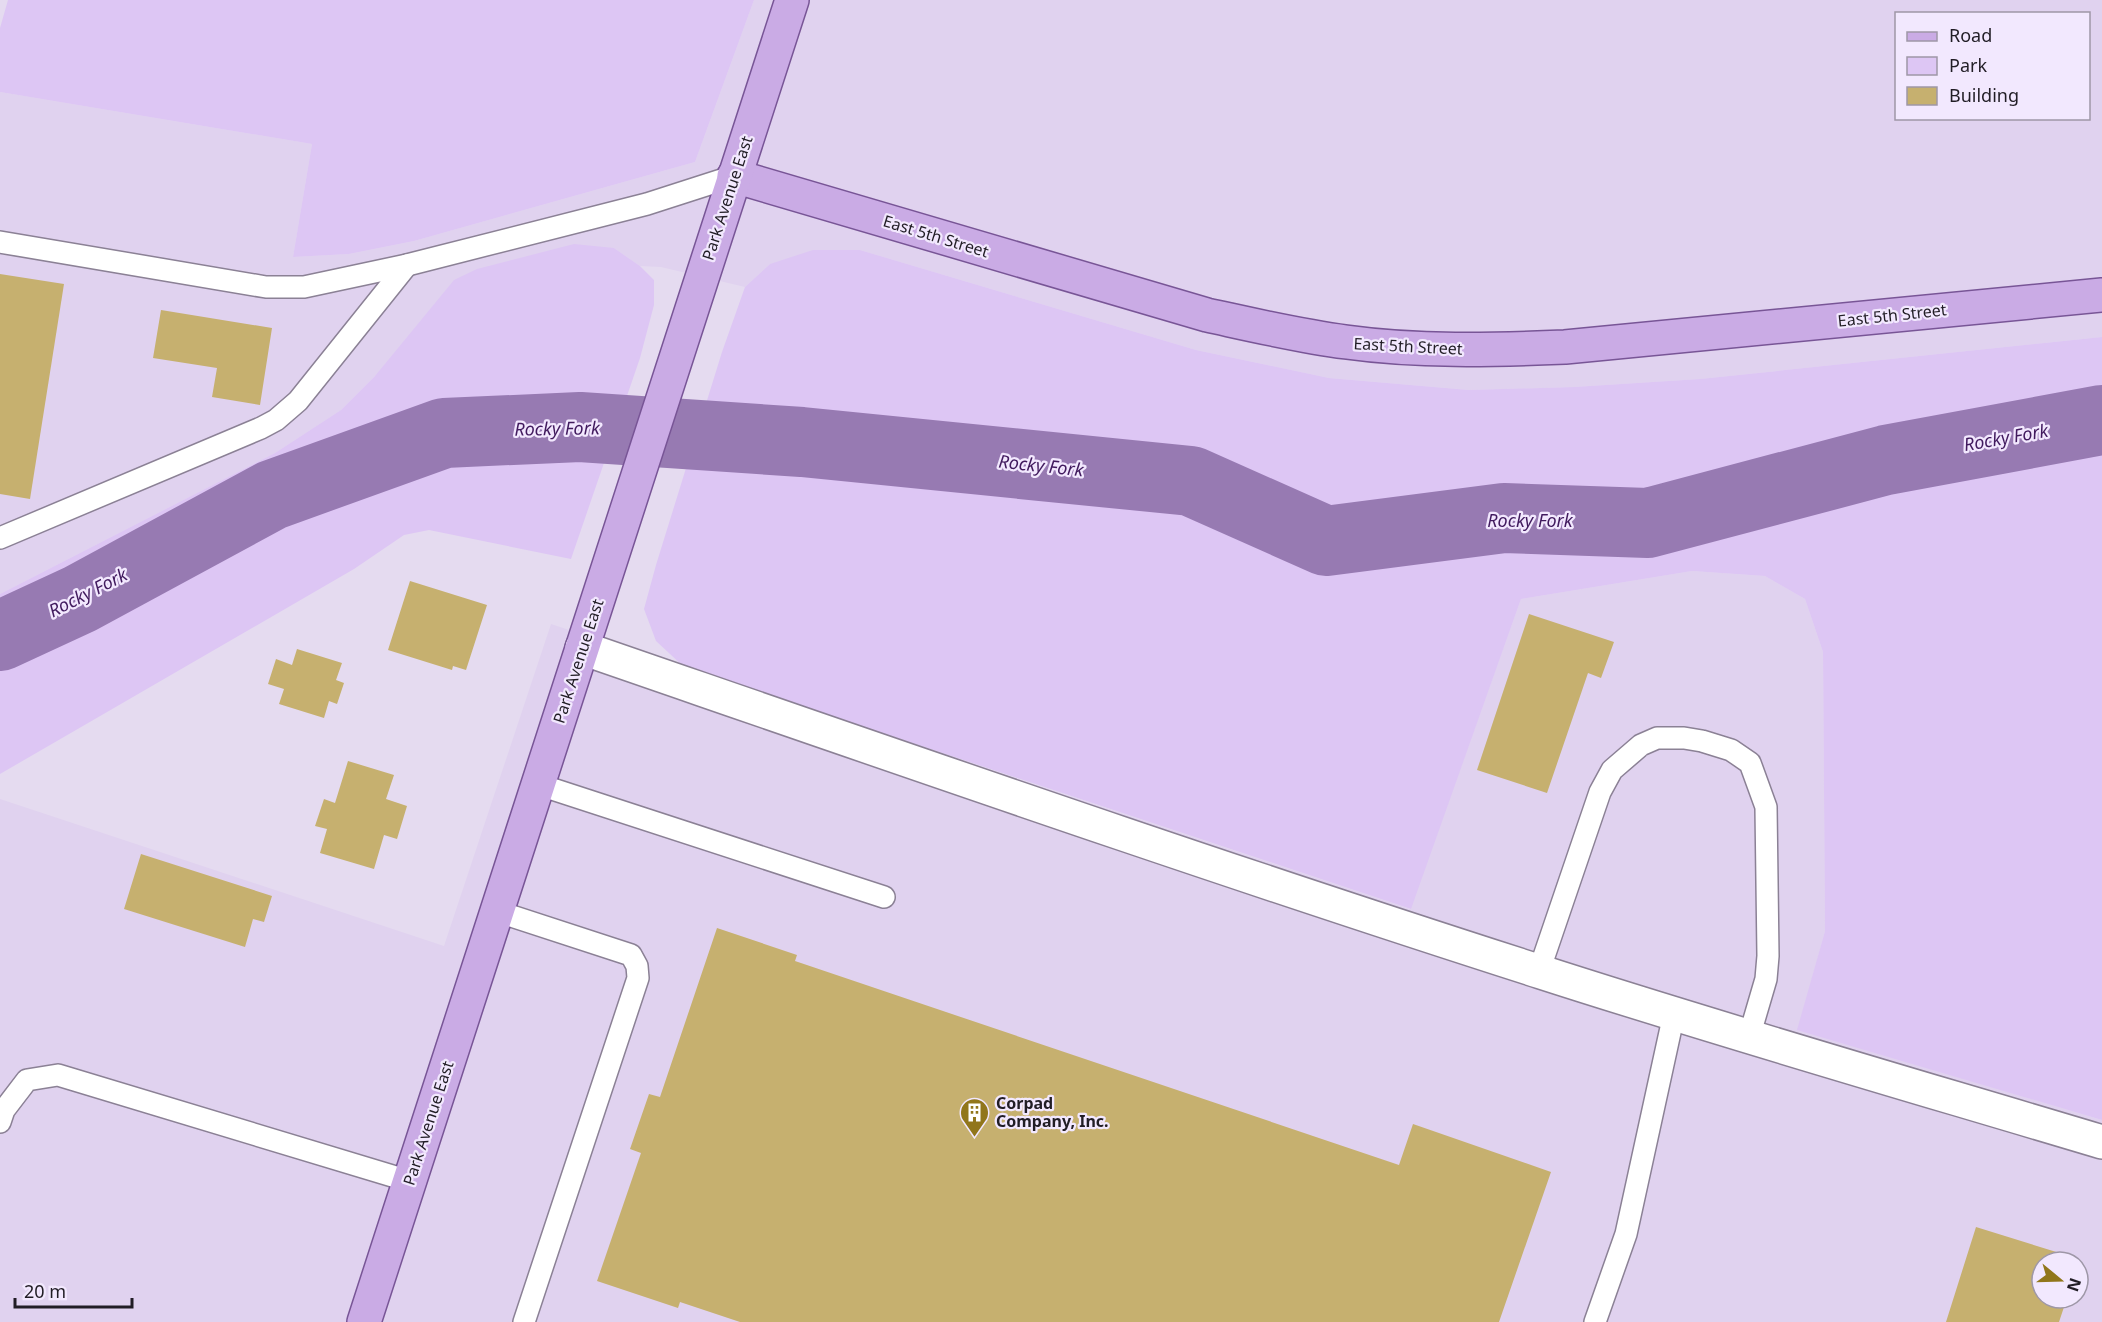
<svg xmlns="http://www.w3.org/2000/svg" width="2102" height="1322" viewBox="0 0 2102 1322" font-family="'Noto Sans',sans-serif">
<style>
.built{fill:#e0d2ef;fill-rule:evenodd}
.green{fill:#ddc6f4}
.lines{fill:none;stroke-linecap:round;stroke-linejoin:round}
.river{stroke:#977ab2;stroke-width:70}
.building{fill:#c6b06f}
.service-casing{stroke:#8b8195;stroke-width:24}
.minor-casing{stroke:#8b8195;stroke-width:36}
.primary-casing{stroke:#785596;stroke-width:36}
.service{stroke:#fff;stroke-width:21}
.minor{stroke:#fff;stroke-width:33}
.primary{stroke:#caabe5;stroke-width:33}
.labels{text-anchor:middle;stroke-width:4.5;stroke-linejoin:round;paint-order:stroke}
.street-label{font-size:16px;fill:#211d25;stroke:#f2e8fe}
.poi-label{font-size:16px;font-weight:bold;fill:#211d25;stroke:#f2e8fe;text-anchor:start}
.water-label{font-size:18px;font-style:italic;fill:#411a5e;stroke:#f2e8fe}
</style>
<rect width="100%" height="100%" fill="#e5dbf0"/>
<g class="built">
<path d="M754 0H2102V337L1700 379 1574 387 1469 390 1329 378 1196 350 860 250 770 264 745 287 661 267 640 266 614 248 375 376 341 410 275 453 0 594V92L312 144 293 257 349 254 414 241 695 162ZM1896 14H2088V118H1896Z"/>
<path d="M1692 571 1765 576 1805 599 1823 652 1825 931 1798 1029 2102 1120V1322H0V799L444 946 551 624 1410 909 1521 599ZM2042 1262H2078V1298H2042Z"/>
</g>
<g class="green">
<polygon points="8,0 754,0 695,162 414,241 349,254 293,257 312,144 0,92 0,28"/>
<polygon points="574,244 614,248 640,266 654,280 654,305 640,358 571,559 429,530 404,535 354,569 0,774 0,594 275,453 341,410 375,376 454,280 477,269"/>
<polygon points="813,250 860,250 1196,350 1329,378 1469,390 1574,387 1700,379 2102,337 2102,1120 1797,1030 1825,931 1823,652 1805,599 1765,576 1692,571 1521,599 1411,909 684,667 656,641 644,609 656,565 722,352 745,287 770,264"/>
</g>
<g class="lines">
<polyline class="river" points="0,636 80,599 272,495 444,433 580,427 802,442 1191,481 1326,541 1504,518 1648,523 1886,460 2102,420"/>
</g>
<g class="building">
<polygon points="0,274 64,284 30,499 0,494"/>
<polygon points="161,310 272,328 260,405 212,397 217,368 153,358"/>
<polygon points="410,581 487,605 466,670 453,666 452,670 388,650"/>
<polygon points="1529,614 1614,642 1601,678 1588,673 1547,793 1477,770"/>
<polygon points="297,649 342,663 336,680 344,683 337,704 329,701 324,718 279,704 284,689 268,684 276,659 292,665"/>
<polygon points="348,761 394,775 386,799 407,806 397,839 384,835 374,869 320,853 327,829 315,826 324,799 335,803"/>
<polygon points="141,854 272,896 264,922 253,919 245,947 124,909"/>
<polygon points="717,928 797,955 795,961 1399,1165 1413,1124 1551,1172 1499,1322 740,1322 680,1302 678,1308 597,1281 641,1153 630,1149 649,1094 660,1097"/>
<polygon points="1976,1227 2079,1259 2078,1262 2042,1262 2042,1298 2067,1298 2059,1322 1946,1322"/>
</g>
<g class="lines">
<defs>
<g id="service">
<polyline points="0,242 266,287 304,287 407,265 647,204 734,176"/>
<polyline points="0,538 261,428 276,420 298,401 407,265"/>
<polyline points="537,784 884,897"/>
<polyline points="496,911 631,955 637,966 638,978 524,1322"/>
<polyline points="1539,971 1600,792 1612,770 1641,745 1657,738 1684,738 1702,741 1731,750 1750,763 1766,807 1768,956 1766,979 1749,1037"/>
<polyline points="0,1122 4,1110 27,1080 58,1075 409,1181"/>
<polyline points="1595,1322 1626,1234 1674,1014"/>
</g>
<path id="minor" d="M582 648C901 758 1219 869 1541 972 1727 1032 1915 1086 2102 1142"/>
<g id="primary">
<path d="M734 176 1207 315C1253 325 1299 336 1346 342 1418 352 1492 350 1565 347L2102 295"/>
<polyline points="364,1322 792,0"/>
</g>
</defs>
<use href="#service" class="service-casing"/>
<use href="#minor" class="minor-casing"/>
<use href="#primary" class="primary-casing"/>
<use href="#service" class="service"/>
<use href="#minor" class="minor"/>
<use href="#primary" class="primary"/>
</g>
<defs>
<symbol id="building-pin" viewBox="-11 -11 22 30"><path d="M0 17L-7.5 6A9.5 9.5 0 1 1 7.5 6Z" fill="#91761b" stroke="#f2e8fe"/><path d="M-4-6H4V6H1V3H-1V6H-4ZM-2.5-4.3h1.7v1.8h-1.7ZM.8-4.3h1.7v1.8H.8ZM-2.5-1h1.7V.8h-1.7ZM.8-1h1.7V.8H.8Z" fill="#fff"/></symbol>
</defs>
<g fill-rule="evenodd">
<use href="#building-pin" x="958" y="1096" width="33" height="45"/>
</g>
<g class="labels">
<g class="street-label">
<text transform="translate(727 198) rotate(-72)" y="6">Park Avenue East</text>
<text transform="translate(936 236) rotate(17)" y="6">East 5th Street</text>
<text transform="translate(1892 315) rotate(-6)" y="6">East 5th Street</text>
<text transform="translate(1408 346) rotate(3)" y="6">East 5th Street</text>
<text transform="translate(578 661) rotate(-72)" y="6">Park Avenue East</text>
<text transform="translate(428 1123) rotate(-72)" y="6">Park Avenue East</text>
</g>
<g class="poi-label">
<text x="996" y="1109">Corpad<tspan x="996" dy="18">Company, Inc.</tspan></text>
</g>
<g class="water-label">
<text transform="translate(557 429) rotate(-1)" y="6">Rocky Fork</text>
<text transform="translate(2006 438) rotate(-10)" y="6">Rocky Fork</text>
<text transform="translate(1041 466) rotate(6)" y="6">Rocky Fork</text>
<text x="1530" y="527">Rocky Fork</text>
<text transform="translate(88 593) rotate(-27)" y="6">Rocky Fork</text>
</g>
</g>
<rect x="1895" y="12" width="195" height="108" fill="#f2e8fe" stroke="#9e97a7" stroke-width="1.5"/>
<rect x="1907" y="32" width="30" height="9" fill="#caabe5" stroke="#9e97a7" stroke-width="1.5"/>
<text x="1949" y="42" font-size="18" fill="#211d25">Road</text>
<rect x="1907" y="57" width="30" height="18" fill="#ddc6f4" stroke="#9e97a7" stroke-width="1.5"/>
<text x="1949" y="72" font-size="18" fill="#211d25">Park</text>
<rect x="1907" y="87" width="30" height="18" fill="#c6b06f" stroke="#9e97a7" stroke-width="1.5"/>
<text x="1949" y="102" font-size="18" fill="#211d25">Building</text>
<g transform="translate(2060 1280) rotate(109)"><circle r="28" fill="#f2e8fe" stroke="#9e97a7" stroke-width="1.5"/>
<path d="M0-4.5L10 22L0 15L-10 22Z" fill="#91761b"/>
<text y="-9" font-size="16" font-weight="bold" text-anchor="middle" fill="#211d25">N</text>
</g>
<path d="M15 1298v9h117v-9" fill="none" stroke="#211d25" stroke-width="3"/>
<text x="24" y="1298" font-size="18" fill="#211d25" stroke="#f2e8fe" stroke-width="4.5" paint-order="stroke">20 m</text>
</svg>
